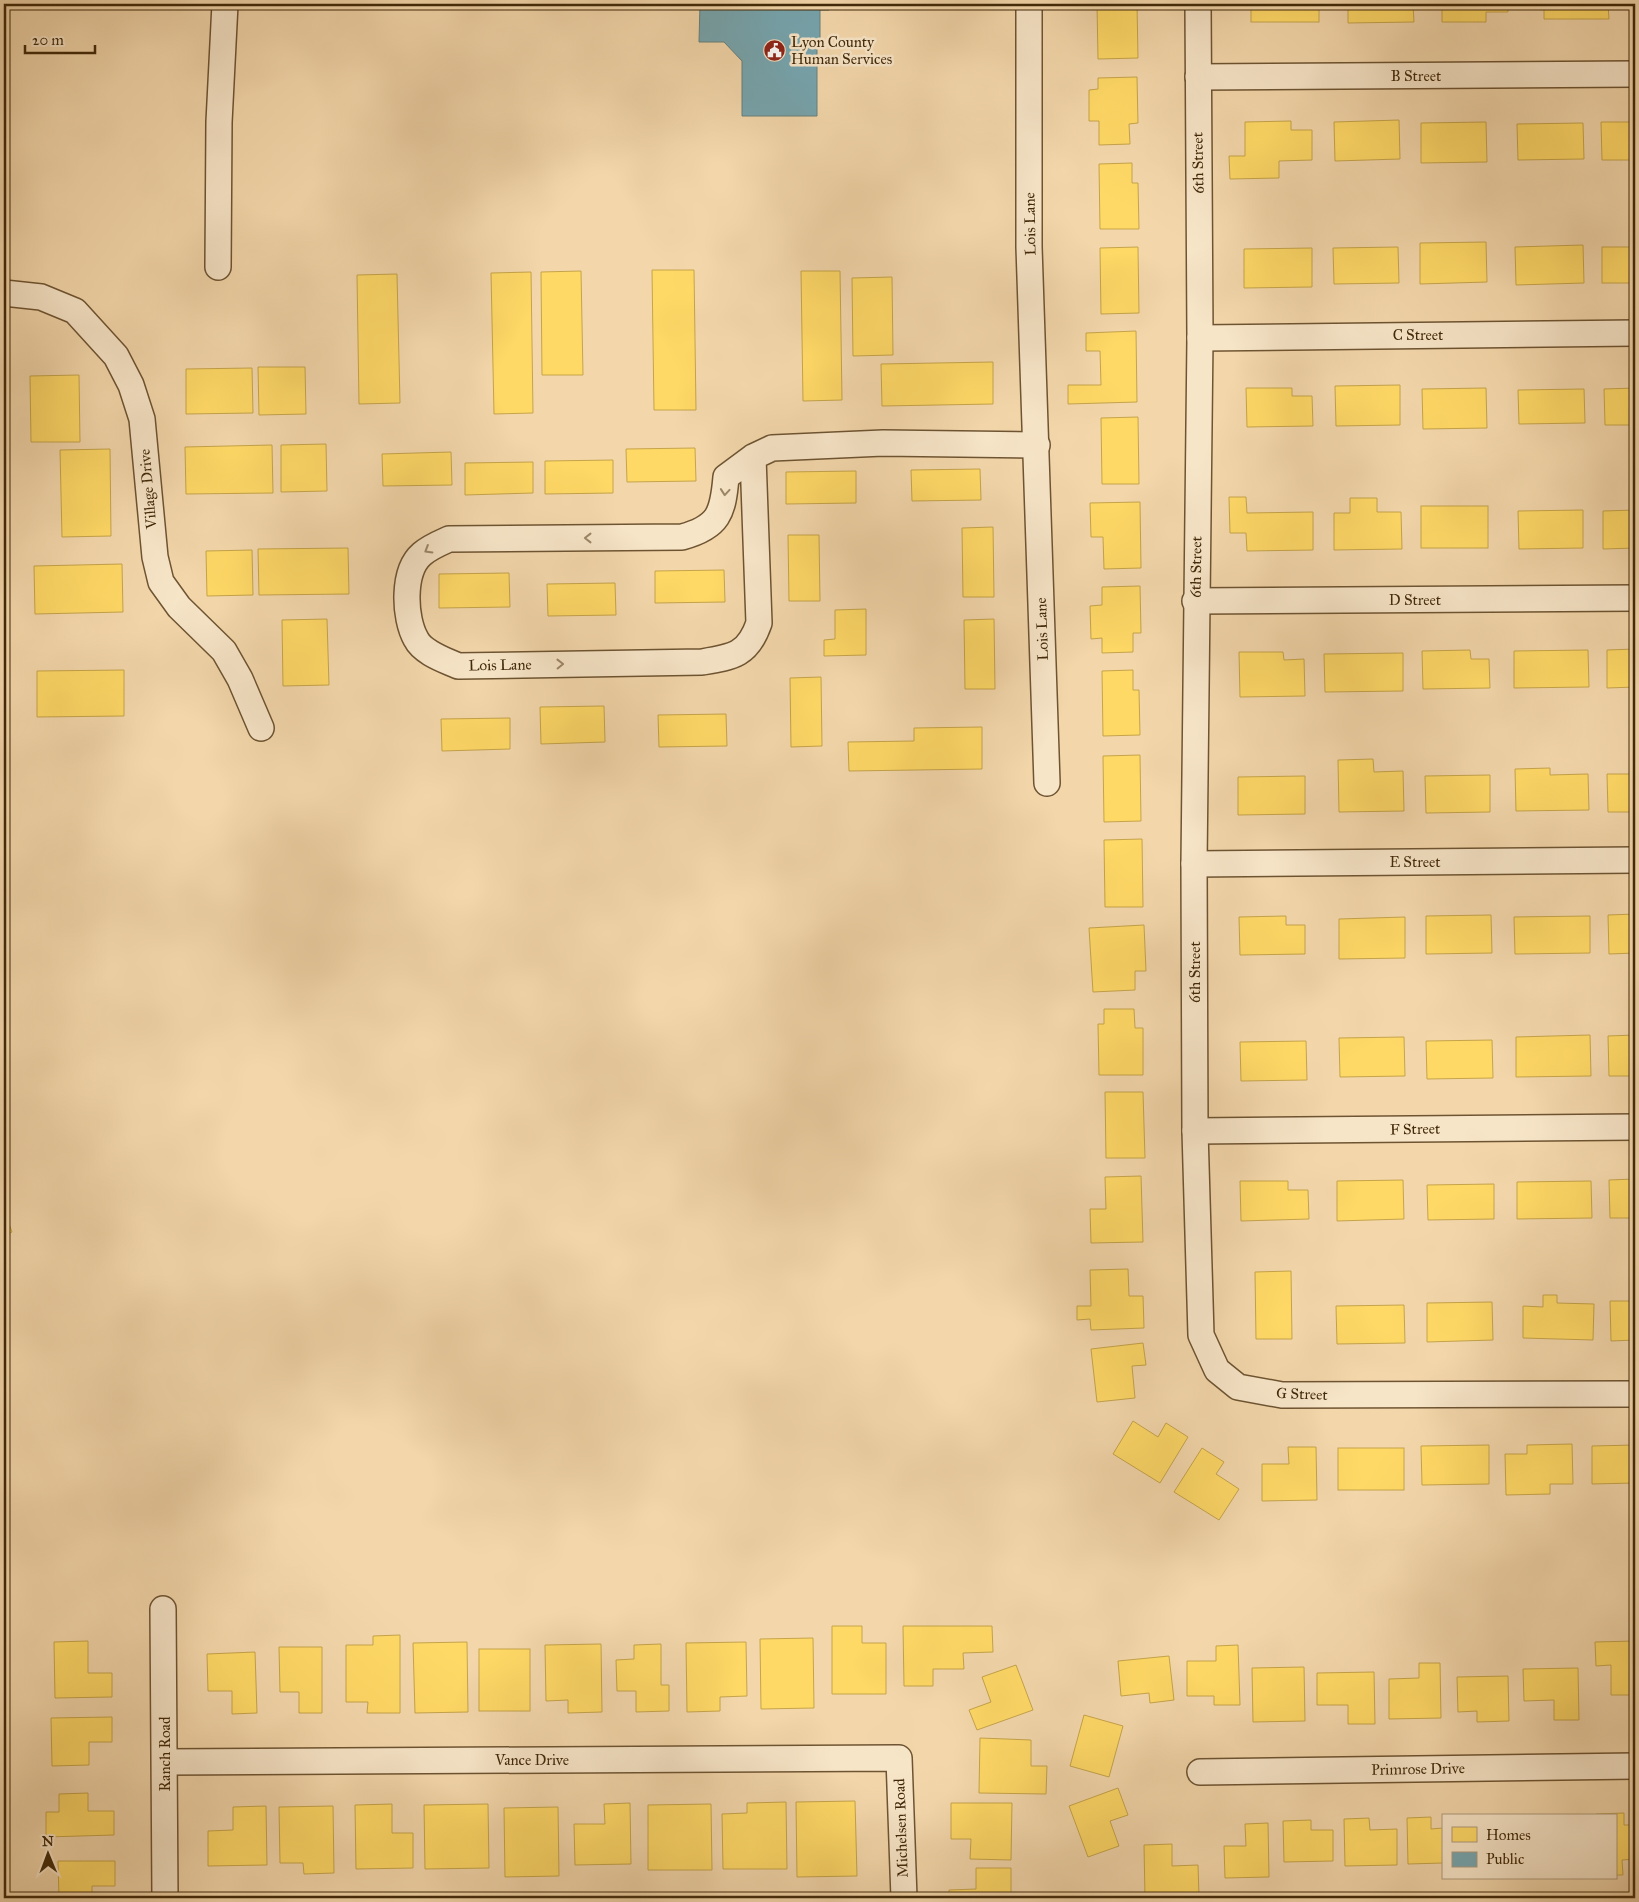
<svg xmlns="http://www.w3.org/2000/svg" width="1639" height="1902" viewBox="0 0 1639 1902" font-family="'IM FELL Great Primer',serif">
<style>
.homes{fill:#ffd966;stroke:#c6a44a}
.public{fill:#76a5af;stroke:#66807d}
.lines{fill:none;stroke-linecap:round;stroke-linejoin:round}
.minor-casing{stroke:#6e5432;stroke-width:28}
.minor{stroke:#f7e5c8;stroke-width:25}
.oneway{stroke:#9c8768}
.labels{text-anchor:middle;stroke-width:5;stroke-linejoin:round;paint-order:stroke}
.poi-label{font-size:15px;fill:#412909;stroke:#f7e5c8;text-anchor:start}
.street-label{font-size:15px;fill:#412909;stroke:#f7e5c8}
</style>
<rect width="100%" height="100%" fill="#f3d7ab"/>
<filter id="stains"><feTurbulence type="fractalNoise" baseFrequency=".004" numOctaves="4"/><feColorMatrix values="0 0 0 0 .2 0 0 0 0 .09 0 0 0 0 .02 0 0 0 .5 -.17"/></filter>
<radialGradient id="worn" r=".72"><stop offset=".6" stop-color="#630" stop-opacity="0"/><stop offset="1" stop-color="#630" stop-opacity=".3"/></radialGradient>
<g class="homes">
<polygon points="1097,4 1137,4 1138,58 1098,59"/>
<rect x="1251" y="4" width="68" height="18"/>
<polygon points="1348,4 1413,4 1414,22 1348,23"/>
<polygon points="1442,4 1508,4 1508,12 1486,12 1486,22 1442,22"/>
<polygon points="1544,4 1608,4 1609,19 1544,19"/>
<polygon points="1137,77 1138,123 1129,124 1130,144 1099,145 1099,121 1089,121 1089,90 1098,89 1098,78"/>
<polygon points="1399,120 1400,159 1335,161 1334,122"/>
<polygon points="1291,121 1291,130 1312,130 1312,160 1279,161 1279,178 1230,179 1229,156 1245,156 1245,122"/>
<polygon points="1486,122 1487,162 1421,163 1421,123"/>
<polygon points="1601,122 1635,122 1635,160 1602,160"/>
<polygon points="1583,123 1584,159 1518,160 1517,124"/>
<polygon points="1132,163 1132,183 1138,183 1139,229 1100,229 1099,164"/>
<polygon points="1486,242 1487,282 1420,284 1420,243"/>
<polygon points="1583,245 1584,283 1516,285 1515,247"/>
<polygon points="1138,247 1139,313 1101,314 1100,248"/>
<polygon points="1398,247 1399,283 1334,284 1333,248"/>
<rect x="1602" y="247" width="33" height="36"/>
<polygon points="1312,248 1312,287 1244,288 1244,249"/>
<polygon points="652,270 694,270 696,410 654,410"/>
<polygon points="581,271 583,375 542,375 541,272"/>
<polygon points="801,271 840,271 842,400 803,401"/>
<polygon points="531,272 533,413 494,414 491,273"/>
<polygon points="397,274 400,403 359,404 357,275"/>
<polygon points="892,277 893,355 853,356 852,278"/>
<polygon points="1136,331 1137,402 1068,404 1068,385 1101,385 1100,351 1086,351 1086,333"/>
<polygon points="993,362 993,404 882,406 881,364"/>
<polygon points="258,367 305,367 306,414 259,415"/>
<polygon points="252,368 253,413 186,414 186,369"/>
<polygon points="79,375 80,442 31,442 30,376"/>
<polygon points="1400,385 1400,425 1336,426 1335,386"/>
<polygon points="1246,388 1292,388 1292,396 1312,396 1313,426 1247,427"/>
<polygon points="1486,388 1487,428 1423,429 1422,389"/>
<polygon points="1635,388 1635,425 1605,425 1604,389"/>
<polygon points="1584,389 1585,423 1519,424 1518,390"/>
<polygon points="1138,417 1139,484 1102,484 1101,418"/>
<polygon points="326,444 327,491 281,492 281,445"/>
<polygon points="272,445 273,493 186,494 185,447"/>
<polygon points="695,448 696,481 627,482 626,449"/>
<polygon points="110,449 111,536 62,537 60,450"/>
<polygon points="451,452 452,485 383,486 382,454"/>
<polygon points="613,460 613,493 545,494 545,461"/>
<polygon points="533,462 533,493 465,495 465,463"/>
<polygon points="980,469 981,500 912,501 911,470"/>
<polygon points="856,471 856,503 786,504 786,472"/>
<polygon points="1229,497 1246,497 1247,513 1313,512 1313,550 1247,551 1246,533 1230,533"/>
<polygon points="1350,498 1377,498 1377,512 1401,512 1402,549 1334,550 1334,513 1350,513"/>
<polygon points="1140,502 1141,568 1104,569 1103,537 1091,537 1090,503"/>
<rect x="1421" y="506" width="67" height="42"/>
<polygon points="1583,510 1583,548 1519,549 1518,511"/>
<polygon points="1635,510 1635,548 1603,549 1603,511"/>
<polygon points="993,527 994,597 963,597 962,528"/>
<polygon points="788,535 819,535 820,601 789,601"/>
<polygon points="348,548 349,594 259,595 258,549"/>
<polygon points="252,550 253,595 207,596 206,551"/>
<polygon points="122,564 123,612 35,614 34,566"/>
<polygon points="724,570 725,602 655,603 655,571"/>
<polygon points="509,573 510,607 439,608 439,574"/>
<polygon points="615,583 616,615 548,616 547,584"/>
<polygon points="1140,586 1141,633 1133,633 1133,652 1102,653 1102,638 1091,639 1090,606 1102,605 1102,587"/>
<polygon points="866,609 866,655 824,656 824,640 835,639 835,610"/>
<polygon points="327,619 329,685 283,686 282,620"/>
<polygon points="994,619 995,689 965,689 964,620"/>
<polygon points="1635,649 1635,687 1607,688 1607,650"/>
<polygon points="1470,650 1471,659 1489,659 1490,688 1423,689 1422,651"/>
<polygon points="1588,650 1589,687 1514,688 1514,651"/>
<polygon points="1239,652 1283,652 1284,660 1304,659 1305,696 1240,697"/>
<polygon points="1403,653 1403,691 1325,692 1324,654"/>
<polygon points="124,670 124,716 37,717 37,671"/>
<polygon points="1133,670 1133,690 1139,690 1140,735 1103,736 1102,671"/>
<polygon points="821,677 822,746 791,747 790,678"/>
<polygon points="604,706 605,742 541,744 540,707"/>
<polygon points="726,714 727,746 659,747 658,715"/>
<polygon points="510,718 510,749 442,751 441,719"/>
<polygon points="982,727 982,769 849,771 848,742 914,741 914,728"/>
<polygon points="1140,755 1141,821 1104,822 1103,756"/>
<polygon points="1373,759 1374,772 1403,771 1404,811 1339,812 1338,760"/>
<polygon points="1550,768 1550,775 1588,774 1589,810 1516,811 1515,769"/>
<polygon points="1607,774 1635,774 1635,812 1608,812"/>
<polygon points="1490,775 1490,812 1426,813 1425,776"/>
<polygon points="1305,776 1305,814 1238,815 1238,777"/>
<polygon points="1142,839 1143,907 1105,907 1104,840"/>
<polygon points="1635,914 1635,953 1609,954 1608,915"/>
<polygon points="1491,915 1492,953 1426,954 1426,916"/>
<polygon points="1286,916 1286,925 1305,925 1305,954 1240,955 1239,917"/>
<polygon points="1590,916 1590,953 1515,954 1514,917"/>
<polygon points="1405,917 1405,958 1339,959 1339,919"/>
<polygon points="1144,925 1146,971 1135,971 1135,990 1093,992 1089,928"/>
<polygon points="4,931 7,931 8,1026 4,1026"/>
<polygon points="1104,1009 1134,1009 1135,1028 1143,1028 1143,1075 1099,1075 1098,1024 1104,1024"/>
<polygon points="1590,1035 1591,1076 1516,1077 1516,1037"/>
<polygon points="1635,1035 1635,1076 1609,1076 1608,1036"/>
<polygon points="1404,1037 1405,1076 1340,1077 1339,1038"/>
<polygon points="1492,1040 1493,1078 1427,1079 1426,1041"/>
<polygon points="1306,1041 1307,1080 1241,1081 1240,1042"/>
<rect x="4" y="1047" width="5" height="65"/>
<polygon points="1105,1092 1143,1092 1145,1158 1106,1158"/>
<polygon points="1141,1176 1143,1242 1091,1243 1090,1209 1106,1209 1105,1177"/>
<polygon points="1635,1179 1635,1218 1610,1218 1609,1180"/>
<polygon points="1403,1180 1404,1219 1337,1221 1337,1181"/>
<polygon points="1240,1181 1288,1181 1288,1190 1308,1190 1309,1219 1241,1221"/>
<polygon points="1591,1181 1592,1218 1517,1219 1517,1182"/>
<polygon points="1494,1184 1494,1219 1428,1220 1427,1185"/>
<polygon points="4,1210 12,1232 4,1236"/>
<polygon points="1128,1269 1129,1296 1143,1296 1144,1328 1091,1330 1090,1319 1077,1320 1077,1306 1091,1306 1090,1270"/>
<polygon points="1291,1271 1292,1339 1256,1339 1255,1272"/>
<polygon points="1543,1295 1557,1295 1557,1303 1594,1304 1593,1340 1523,1338 1523,1306 1543,1307"/>
<polygon points="1610,1301 1635,1301 1635,1340 1611,1341"/>
<polygon points="1492,1302 1493,1340 1427,1342 1427,1303"/>
<polygon points="1404,1305 1405,1343 1337,1344 1336,1306"/>
<polygon points="1143,1343 1146,1365 1132,1366 1135,1398 1097,1402 1091,1349"/>
<polygon points="1133,1421 1158,1437 1166,1423 1188,1437 1160,1483 1113,1454"/>
<polygon points="1572,1444 1573,1484 1550,1484 1550,1494 1506,1495 1505,1454 1527,1454 1527,1445"/>
<polygon points="1489,1445 1489,1484 1422,1485 1421,1446"/>
<polygon points="1635,1445 1635,1483 1592,1484 1592,1446"/>
<polygon points="1288,1447 1316,1447 1317,1500 1262,1501 1262,1464 1289,1464"/>
<polygon points="1202,1448 1224,1462 1216,1474 1239,1489 1219,1520 1174,1492"/>
<rect x="1338" y="1448" width="66" height="42"/>
<polygon points="832,1626 862,1626 862,1643 886,1643 886,1694 832,1694"/>
<polygon points="903,1626 992,1626 993,1652 963,1653 964,1669 933,1669 933,1686 904,1686"/>
<polygon points="400,1635 400,1713 367,1713 368,1702 346,1702 346,1645 373,1645 373,1636"/>
<polygon points="813,1638 814,1708 761,1709 760,1639"/>
<polygon points="88,1641 88,1673 112,1673 112,1697 55,1698 54,1642"/>
<polygon points="1635,1641 1635,1695 1611,1695 1611,1665 1596,1666 1595,1642"/>
<polygon points="467,1642 468,1712 415,1713 413,1643"/>
<polygon points="746,1642 747,1696 720,1697 720,1711 687,1712 686,1643"/>
<polygon points="601,1644 602,1712 568,1713 568,1700 546,1701 545,1645"/>
<polygon points="661,1644 661,1685 669,1685 669,1711 636,1712 636,1691 617,1691 616,1660 634,1659 634,1645"/>
<polygon points="1238,1645 1240,1705 1214,1705 1214,1696 1187,1696 1187,1661 1216,1661 1216,1646"/>
<polygon points="279,1647 322,1647 322,1713 299,1713 299,1692 280,1692"/>
<rect x="479" y="1649" width="51" height="62"/>
<polygon points="255,1652 257,1713 232,1714 232,1691 208,1691 207,1654"/>
<polygon points="1169,1656 1174,1700 1150,1703 1149,1693 1121,1696 1118,1661"/>
<polygon points="1419,1663 1440,1663 1441,1718 1389,1719 1389,1679 1419,1678"/>
<polygon points="1016,1665 1033,1710 977,1730 969,1710 991,1702 982,1677"/>
<polygon points="1304,1667 1305,1721 1253,1722 1252,1668"/>
<polygon points="1578,1668 1579,1720 1554,1720 1554,1700 1524,1701 1523,1669"/>
<polygon points="1374,1672 1375,1724 1348,1724 1348,1705 1317,1705 1317,1673"/>
<polygon points="1508,1676 1509,1721 1477,1722 1477,1711 1458,1712 1457,1677"/>
<polygon points="1084,1715 1123,1726 1109,1777 1070,1766"/>
<polygon points="112,1717 112,1742 89,1742 89,1765 52,1766 51,1718"/>
<polygon points="980,1738 1031,1740 1031,1766 1047,1766 1046,1794 979,1793"/>
<polygon points="1118,1788 1128,1815 1110,1821 1119,1846 1088,1857 1069,1806"/>
<polygon points="88,1793 88,1811 114,1811 114,1835 46,1837 46,1812 59,1812 59,1794"/>
<polygon points="855,1801 857,1876 797,1877 796,1802"/>
<polygon points="786,1802 787,1869 723,1869 722,1814 747,1813 747,1803"/>
<polygon points="630,1803 631,1864 575,1865 574,1824 605,1824 604,1804"/>
<polygon points="951,1803 1012,1803 1011,1860 970,1859 971,1839 951,1839"/>
<polygon points="392,1804 392,1833 413,1833 413,1868 356,1869 355,1805"/>
<polygon points="488,1804 489,1868 425,1869 424,1805"/>
<polygon points="711,1804 712,1870 648,1870 648,1805"/>
<polygon points="266,1806 267,1865 208,1866 208,1831 233,1830 233,1807"/>
<polygon points="333,1806 334,1873 304,1874 303,1863 280,1863 279,1807"/>
<polygon points="558,1807 559,1876 505,1877 504,1808"/>
<polygon points="1624,1813 1624,1825 1635,1825 1635,1859 1622,1860 1623,1875 1615,1875 1615,1816 1596,1816 1596,1814"/>
<polygon points="1431,1817 1431,1829 1443,1828 1443,1863 1408,1864 1407,1818"/>
<polygon points="1369,1818 1370,1830 1397,1829 1397,1865 1345,1866 1344,1819"/>
<polygon points="1311,1820 1311,1830 1333,1830 1333,1861 1284,1862 1283,1821"/>
<polygon points="1268,1823 1269,1877 1225,1878 1224,1846 1246,1846 1245,1824"/>
<polygon points="1172,1844 1172,1866 1198,1865 1199,1896 1145,1897 1144,1845"/>
<polygon points="58,1861 115,1861 115,1886 92,1886 92,1898 59,1898"/>
<polygon points="976,1868 1011,1868 1011,1898 949,1898 949,1890 976,1889"/>
<rect x="500" y="1896" width="43" height="2"/>
</g>
<polygon class="public" points="700,4 829,4 829,10 820,10 820,41 817,42 817,116 742,116 742,61 724,42 699,42"/>
<g class="lines">
<defs>
<g id="minor">
<polyline points="1029,4 1029,247 1047,783"/>
<polyline points="1198,4 1200,338 1194,864 1195,1131 1201,1335 1217,1370 1238,1387 1282,1395 1635,1394"/>
<polyline points="1198,77 1635,74"/>
<polyline points="218,267 219,122 225,4"/>
<polyline points="4,293 41,297 75,311 116,356 131,385 142,419 155,557 161,582 179,607 224,651 240,679 261,728"/>
<polyline points="1200,338 1635,333"/>
<path d="M753 457 759 623C748 655 733 657 702 662L458 666C445 660 423 653 416 639 404 618 402 571 422 554 430 547 440 543 449 539L682 537C719 527 723 513 726 477L753 457 772 448 883 443 1037 445"/>
<polyline points="1195,601 1635,598"/>
<polyline points="1194,864 1635,860"/>
<polyline points="1195,1131 1635,1127"/>
<polyline points="163,1609 165,1898"/>
<polyline points="165,1762 899,1758 904,1898"/>
<polyline points="1200,1772 1635,1766"/>
</g>
</defs>
<use href="#minor" class="minor-casing"/>
<use href="#minor" class="minor"/>
</g>
<defs><path id="oneway-chevron" d="M-2-3.5L2.5 0L-2 3.5" fill="none" stroke-width="1.6" stroke-linecap="round" stroke-linejoin="round" transform="scale(1.25)"/></defs>
<g class="oneway">
<use href="#oneway-chevron" transform="translate(725 492) rotate(95)"/>
<use href="#oneway-chevron" transform="translate(588 538) rotate(180)"/>
<use href="#oneway-chevron" transform="translate(428 550) rotate(149)"/>
<use href="#oneway-chevron" transform="translate(560 664) rotate(-1)"/>
</g>
<defs>
<symbol id="civic-disc" viewBox="-11 -11 22 22"><circle r="9.5" fill="#8f2418" stroke="#f7e5c8"/><path d="M-.6-6.5H3V-4.5H.6V-3L4-1V1h2V6H-6V1h2V-1L-.6-3ZM-1.2 2.5V6h2.4V2.5Z" fill="#fff"/></symbol>
</defs>
<g fill-rule="evenodd">
<use href="#civic-disc" x="762" y="38" width="25" height="25"/>
</g>
<g class="labels">
<g class="poi-label">
<text x="791" y="47">Lyon County<tspan x="791" dy="17">Human Services</tspan></text>
</g>
<g class="street-label">
<text x="1416" y="81">B Street</text>
<text transform="translate(1198 163) rotate(-91)" y="5">6th Street</text>
<text transform="translate(1030 224) rotate(-91)" y="5">Lois Lane</text>
<text x="1418" y="340">C Street</text>
<text transform="translate(148 489) rotate(-95)" y="5">Village Drive</text>
<text transform="translate(1196 567) rotate(-89)" y="5">6th Street</text>
<text x="1415" y="605">D Street</text>
<text transform="translate(1042 629) rotate(-92)" y="5">Lois Lane</text>
<text transform="translate(500 665) rotate(-1)" y="5">Lois Lane</text>
<text x="1415" y="867">E Street</text>
<text transform="translate(1195 972) rotate(-90)" y="5">6th Street</text>
<text transform="translate(1415 1129) rotate(-1)" y="5">F Street</text>
<text transform="translate(1302 1394) rotate(2)" y="5">G Street</text>
<text transform="translate(165 1754) rotate(-90)" y="5">Ranch Road</text>
<text x="532" y="1765">Vance Drive</text>
<text transform="translate(1418 1769) rotate(-1)" y="5">Primrose Drive</text>
<text transform="translate(901 1828) rotate(-92)" y="5">Michelsen Road</text>
</g>
</g>
<rect width="1639" height="1902" fill="none" stroke="#f3d7ab" stroke-width="20"/>
<rect x="5" y="5" width="1629" height="1892" fill="none" stroke="#412909" stroke-width="2.5"/>
<rect x="10" y="10" width="1619" height="1882" fill="none" stroke="#412909"/>
<rect x="1442" y="1814" width="175" height="65" fill="#f7e5c8" stroke="#ae9a7c"/>
<rect x="1452" y="1827" width="25" height="15" fill="#ffd966" stroke="#ae9a7c"/>
<text x="1486" y="1840" font-size="15" fill="#412909">Homes</text>
<rect x="1452" y="1852" width="25" height="15" fill="#76a5af" stroke="#ae9a7c"/>
<text x="1486" y="1864" font-size="15" fill="#412909">Public</text>
<g transform="translate(48 1854) rotate(359)" stroke="#f7e5c8" stroke-width="4" paint-order="stroke">
<path d="M0-4L9 19L0 12L-9 19Z" fill="#412909"/>
<text y="-8" font-size="14" font-weight="bold" text-anchor="middle" fill="#412909">N</text>
</g>
<path d="M25 45v8h70v-8" fill="none" stroke="#412909" stroke-width="2.5"/>
<text x="32" y="45" font-size="15" fill="#412909" stroke="#f7e5c8" stroke-width="4" paint-order="stroke">20 m</text>
<rect width="100%" height="100%" filter="url(#stains)"/>
<rect width="100%" height="100%" fill="url(#worn)"/>
</svg>
